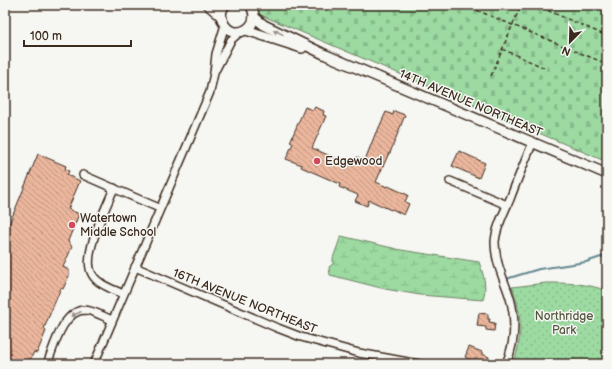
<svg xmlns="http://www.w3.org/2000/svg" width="612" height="369" viewBox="0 0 612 369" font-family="'Balsamiq Sans',sans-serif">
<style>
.wetland{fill:url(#wetland-marsh);stroke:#6c8260}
.cemetery{fill:url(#cemetery-stones);stroke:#6c8260}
.park{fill:url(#park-dots);stroke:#6c8260}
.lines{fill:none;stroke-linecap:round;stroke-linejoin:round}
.stream{stroke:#638891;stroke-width:2}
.building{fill:url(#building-back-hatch);stroke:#3b2a1e}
.minor-casing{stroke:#3b2a1e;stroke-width:10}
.major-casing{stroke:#3b2a1e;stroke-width:12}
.path{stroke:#3b2a1e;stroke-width:1.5;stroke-dasharray:4 3;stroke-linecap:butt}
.minor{stroke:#f6f6f2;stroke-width:7}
.major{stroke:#f6f6f2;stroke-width:9}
.oneway{fill:#989088}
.poi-dot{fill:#d1495b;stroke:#f6f6f2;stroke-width:1.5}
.labels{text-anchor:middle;stroke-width:3;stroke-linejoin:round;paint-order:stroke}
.street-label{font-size:12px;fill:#3b2a1e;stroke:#f6f6f2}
.poi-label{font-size:12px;fill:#3b2a1e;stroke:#f6f6f2;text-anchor:start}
.park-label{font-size:12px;fill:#53563f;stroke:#f6f6f2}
</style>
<defs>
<pattern id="wetland-marsh" width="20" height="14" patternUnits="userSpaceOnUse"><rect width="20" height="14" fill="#9cdaa2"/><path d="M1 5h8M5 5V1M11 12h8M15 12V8" fill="none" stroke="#87bb8b"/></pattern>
<pattern id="cemetery-stones" width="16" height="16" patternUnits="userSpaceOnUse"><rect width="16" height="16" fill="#9cdaa2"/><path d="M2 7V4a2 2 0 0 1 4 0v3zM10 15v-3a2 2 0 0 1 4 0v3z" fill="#87bb8b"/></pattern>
<pattern id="park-dots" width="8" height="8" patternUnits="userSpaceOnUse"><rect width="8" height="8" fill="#9cdaa2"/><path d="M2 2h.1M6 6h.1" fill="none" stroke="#87bb8b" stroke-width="1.8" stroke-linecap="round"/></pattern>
<pattern id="building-back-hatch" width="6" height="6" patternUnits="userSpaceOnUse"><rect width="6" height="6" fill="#ebb69d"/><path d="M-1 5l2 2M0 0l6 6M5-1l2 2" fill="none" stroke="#c0947f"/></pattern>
</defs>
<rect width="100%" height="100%" fill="#f6f6f2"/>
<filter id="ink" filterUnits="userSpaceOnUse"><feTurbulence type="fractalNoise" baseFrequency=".025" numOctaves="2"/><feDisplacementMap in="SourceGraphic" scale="8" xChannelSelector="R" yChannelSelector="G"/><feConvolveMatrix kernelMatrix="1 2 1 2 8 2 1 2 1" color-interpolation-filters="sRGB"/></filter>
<g filter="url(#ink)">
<path class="wetland" d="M341 236 401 250 479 262C484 276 487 286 483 300L420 295 385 289 330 275 329 267 333 264V258Z"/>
<polygon class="cemetery" points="256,5 607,5 607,162 254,12"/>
<path class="park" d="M546 283C568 283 587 283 607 291V364H513C523 338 522 313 512 287Z"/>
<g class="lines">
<polyline class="stream" points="506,279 539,269 586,262 607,255"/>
</g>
<g class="building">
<polygon points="305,107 313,110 315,107 324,111 323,115 326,116 312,148 353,166 357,157 365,160 376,132 377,132 386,112 393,115 394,111 405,115 390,153 389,153 376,182 387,187 388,186 408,195 405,202 409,204 404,215 392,209 391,210 369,200 367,206 355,201 358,195 339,187 340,184 301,167 302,165 286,159 293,143 290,142"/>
<polygon points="459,151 485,163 479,178 452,166"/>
<polygon points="38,154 66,166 65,169 69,171 67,175 80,181 68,209 79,214 68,241 72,247 63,267 69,270 69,276 63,289 61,288 47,321 44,329 46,331 37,353 34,352 29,362 26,361 25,364 5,364 5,234"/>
<polygon points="479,313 488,314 488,319 490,319 489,322 495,323 494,331 486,330 486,327 477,326"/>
<polygon points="469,347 482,352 482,354 489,357 487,364 480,364 465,357"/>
</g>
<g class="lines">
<defs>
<g id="minor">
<polyline points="216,69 231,40 240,32"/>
<polyline points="83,175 159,208"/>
<polyline points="450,181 507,205"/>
<path d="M114 188C107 206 81 256 92 274 98 285 113 289 123 294"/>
<polyline points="135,267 275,327 301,337 359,353 419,364"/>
<path d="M47 364C54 347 63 310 85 310 95 311 104 317 112 320"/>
<polyline points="94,364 210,92 214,73 216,54 225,25"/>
<path d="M506 364C515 343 516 320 510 298 504 279 495 263 495 242 496 227 504 213 510 199 517 180 525 161 533 142"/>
</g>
<g id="major">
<polyline points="208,5 221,16"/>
<path d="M225 5C221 10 220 16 223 22 233 44 265 26 250 5"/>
<polyline points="254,17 264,25 326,55 607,174"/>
<polyline points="246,30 302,48"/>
</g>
</defs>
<use href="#minor" class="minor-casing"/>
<use href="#major" class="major-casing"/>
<g class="path">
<polyline points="464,5 607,64"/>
<polyline points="535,5 607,36"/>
<polyline points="601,5 607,8"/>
<polyline points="502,49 545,68"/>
<polyline points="491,76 521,5"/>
</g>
<use href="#minor" class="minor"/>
<use href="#major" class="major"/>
</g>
<defs><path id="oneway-solid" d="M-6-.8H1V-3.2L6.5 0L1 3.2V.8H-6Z"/></defs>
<g class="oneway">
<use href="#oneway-solid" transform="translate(278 32) rotate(-154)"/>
<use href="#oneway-solid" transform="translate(76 314) rotate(156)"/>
</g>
</g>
<g class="poi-dot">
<circle cx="317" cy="161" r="4"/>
<circle cx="72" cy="225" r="4"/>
</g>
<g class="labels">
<g class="street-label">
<text transform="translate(471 103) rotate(23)" y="4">14TH AVENUE NORTHEAST</text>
<text transform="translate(245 301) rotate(22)" y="4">16TH AVENUE NORTHEAST</text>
</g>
<g class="poi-label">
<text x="325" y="165">Edgewood</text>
<text x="80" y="222">Watertown<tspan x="80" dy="14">Middle School</tspan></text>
</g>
<g class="park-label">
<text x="564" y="320">Northridge<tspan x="564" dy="14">Park</tspan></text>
</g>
</g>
<rect width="612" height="369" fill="none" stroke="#f6f6f2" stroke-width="20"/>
<rect x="10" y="10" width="592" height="349" fill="none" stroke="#3b2a1e" stroke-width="1.5" filter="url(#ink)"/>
<g transform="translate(570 42) rotate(203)" stroke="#f6f6f2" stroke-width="3" paint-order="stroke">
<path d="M0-3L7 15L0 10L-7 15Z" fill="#3b2a1e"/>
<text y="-6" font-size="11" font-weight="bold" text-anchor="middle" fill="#3b2a1e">N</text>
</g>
<path d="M24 40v6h107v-6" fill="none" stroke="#3b2a1e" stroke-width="2"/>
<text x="30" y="40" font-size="12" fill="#3b2a1e" stroke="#f6f6f2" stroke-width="3" paint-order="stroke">100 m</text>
</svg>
